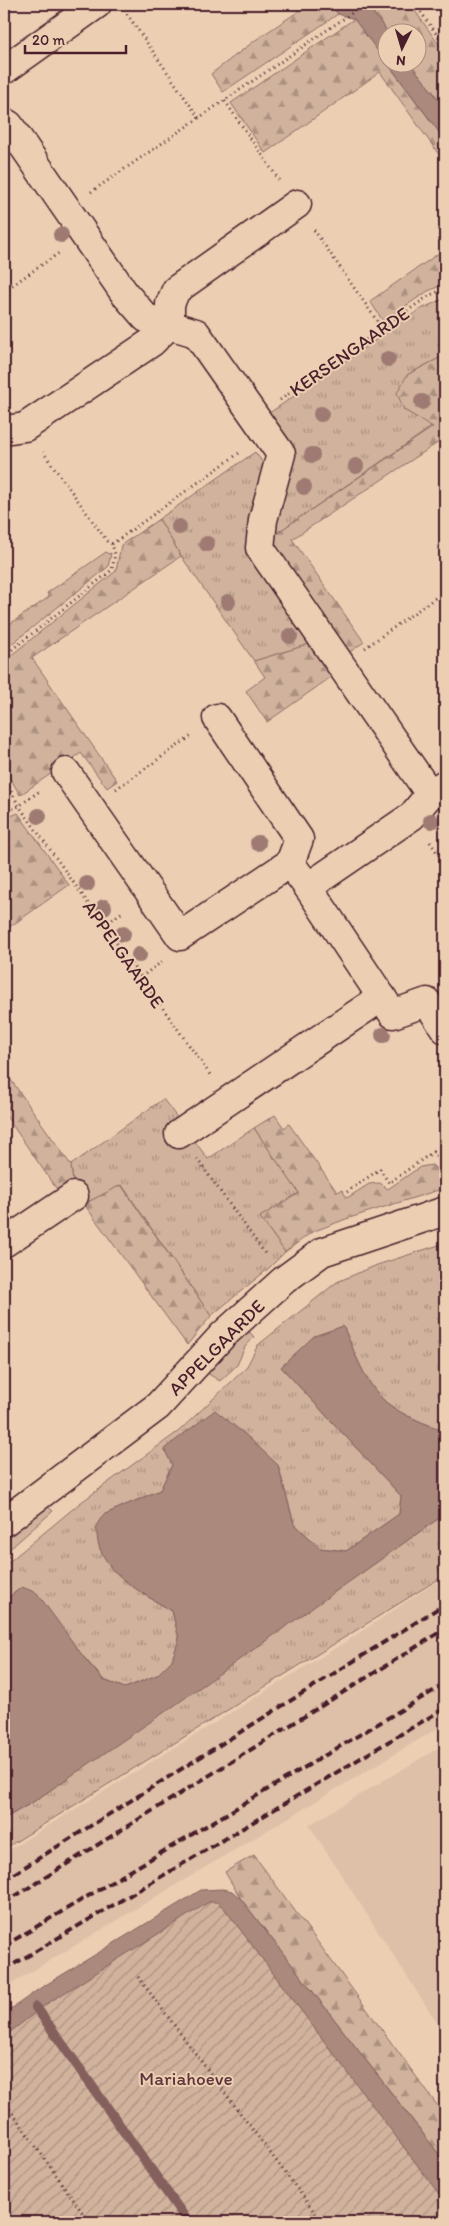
<svg xmlns="http://www.w3.org/2000/svg" width="449" height="2226" viewBox="0 0 449 2226" font-family="Itim,sans-serif">
<style>
.built{fill:#dec0a8}
.grass{fill:url(#grass-tufts);stroke:#8e6964}
.forest{fill:url(#forest-firs);stroke:#8e6964}
.garden{fill:url(#garden-furrows);stroke:#8e6964}
.water{fill:#ab897d;stroke:#845f5c}
.lines{fill:none;stroke-linecap:round;stroke-linejoin:round}
.stream{stroke:#845f5c;stroke-width:10}
.street-casing{stroke:#4a1f2b;stroke-width:31}
.path{stroke:#4a1f2b;stroke-width:3;stroke-dasharray:1 4;stroke-linecap:butt}
.street{stroke:#eccfb3;stroke-width:28}
.rail{stroke:#4a1f2b;stroke-width:4;stroke-dasharray:8 4;stroke-linecap:butt}
.tree{fill:#9e7a72}
.labels{text-anchor:middle;stroke-width:4;stroke-linejoin:round;paint-order:stroke}
.street-label{font-size:19px;fill:#4a1f2b;stroke:#eccfb3}
.park-label{font-size:19px;fill:#5e353c;stroke:#eccfb3}
</style>
<defs>
<pattern id="grass-tufts" width="24" height="20" patternUnits="userSpaceOnUse" patternTransform="scale(1.25)"><rect width="24" height="20" fill="#d1b39d"/><path d="M3 7l-1-3M5 7V3M7 7l1-3M15 17l-1-3M17 17v-4M19 17l1-3" fill="none" stroke="#ac9180"/></pattern>
<pattern id="forest-firs" width="22" height="20" patternUnits="userSpaceOnUse" patternTransform="scale(1.25)"><rect width="22" height="20" fill="#d1b39d"/><path d="M5 1l3.5 6h-7zM16 11l3.5 6h-7z" fill="#ac9180"/></pattern>
<pattern id="garden-furrows" width="10" height="10" patternUnits="userSpaceOnUse" patternTransform="scale(1.25)"><rect width="10" height="10" fill="#d1b39d"/><path d="M-1 1l2-2M0 10L10 0M9 11l2-2" fill="none" stroke="#ac9180"/></pattern>
</defs>
<rect width="100%" height="100%" fill="#eccfb3"/>
<filter id="ink" filterUnits="userSpaceOnUse"><feTurbulence type="fractalNoise" baseFrequency=".02" numOctaves="2"/><feDisplacementMap in="SourceGraphic" scale="10" xChannelSelector="R" yChannelSelector="G"/><feConvolveMatrix kernelMatrix="1 2 1 2 8 2 1 2 1" color-interpolation-filters="sRGB"/></filter>
<g filter="url(#ink)">
<g class="built">
<polygon points="445,1576 445,1724 4,1988 4,1853 350,1639"/>
<polygon points="445,1744 445,2035 309,1825"/>
</g>
<g class="grass">
<polygon points="445,298 445,355 407,375 404,410 433,426 271,537 293,468 285,445 265,416 419,310"/>
<polygon points="255,452 266,467 253,510 313,643 254,661 181,556 159,519"/>
<polygon points="163,1099 208,1159 254,1128 299,1193 260,1217 285,1252 269,1268 211,1316 122,1185 84,1204 73,1182 71,1165"/>
<path d="M445 1243V1431C426 1424 403 1416 387 1403 364 1383 355 1352 343 1326L281 1367 401 1496 399 1514 346 1551 320 1548 294 1523 278 1465H172L160 1490 103 1515 110 1568 143 1594 172 1611 179 1639 172 1660 157 1675 125 1688 104 1680 22 1587 4 1601V1566L80 1503 179 1431 246 1368 258 1345 337 1282 377 1265Z"/>
<polygon points="247,1329 254,1337 245,1347 237,1365 220,1381 207,1373"/>
<polygon points="46,1505 53,1511 4,1554 4,1539"/>
<polygon points="445,1514 445,1575 4,1849 4,1819 33,1802"/>
</g>
<g class="forest">
<polygon points="294,4 330,4 338,14 223,92 211,74 257,39 299,11"/>
<polygon points="373,4 410,4 445,53 445,108 410,63 416,62 416,32 388,32 369,7"/>
<polygon points="354,19 445,140 445,163 380,72 265,153 231,103"/>
<polygon points="445,249 445,284 428,291 383,321 370,301"/>
<polygon points="445,355 445,444 442,440 292,539 364,642 347,654 273,543 271,537 433,427 404,410 397,393 407,375"/>
<polygon points="159,519 181,556 32,658 117,781 107,788 81,753 20,795 5,769 4,761 4,661 116,571 121,545"/>
<polygon points="106,552 108,554 111,553 108,567 4,650 4,628 49,597 47,593"/>
<polygon points="313,643 334,675 267,722 246,691 265,677 254,661"/>
<polygon points="18,813 69,885 4,931 4,819"/>
<polygon points="4,1070 71,1165 73,1183 58,1191 4,1113"/>
<polygon points="275,1115 284,1128 289,1124 337,1192 342,1190 347,1198 369,1184 380,1183 388,1189 420,1167 432,1165 440,1172 445,1168 445,1188 346,1219 312,1232 285,1252 260,1217 299,1193 254,1128"/>
<polygon points="121,1185 211,1316 187,1345 84,1204"/>
<polygon points="254,1855 445,2116 445,2162 241,1899 225,1872"/>
</g>
<polygon class="garden" points="201,1897 232,1899 445,2180 445,2222 4,2222 4,2026"/>
<g class="water">
<polygon points="330,4 366,4 388,32 386,62 354,19 338,14"/>
<polygon points="387,62 410,63 445,108 445,140"/>
<path d="M343 1326C355 1352 364 1383 387 1403 403 1416 426 1424 445 1431V1514L178 1703 33 1802 4 1819V1601L22 1587 37 1593 85 1659 103 1680 125 1688 157 1675 172 1660 179 1639 172 1611C146 1595 112 1579 100 1549 97 1542 97 1533 96 1526L103 1515 160 1490 172 1465 164 1449 215 1410 247 1436 278 1465 294 1524 320 1548 346 1551 399 1514 401 1496 281 1367 314 1336Z"/>
<polygon points="223,1889 232,1891 241,1899 445,2162 445,2202 224,1908 217,1902 209,1902 45,2005 4,2037 4,2014 39,1989 201,1890"/>
</g>
<g class="lines">
<polyline class="stream" points="36,2007 188,2222"/>
<defs>
<g id="street">
<polyline points="4,70 97,4"/>
<polyline points="4,122 9,125 125,294 146,318 196,333 281,454 263,520 260,548 430,794 445,784"/>
<polyline points="4,430 25,427 152,342 170,324 170,304 176,290 297,204"/>
<polyline points="217,718 299,839 290,863"/>
<polyline points="66,772 180,936 290,863 308,887 393,1014 427,1002 445,1029"/>
<polyline points="308,887 412,816 430,794"/>
<polyline points="179,1134 382,997"/>
<polyline points="4,1243 74,1196"/>
<polyline points="4,1522 158,1406 223,1335 284,1280 322,1252 445,1211"/>
</g>
</defs>
<use href="#street" class="street-casing"/>
<g class="path">
<polyline points="415,4 445,46"/>
<polyline points="127,14 199,118"/>
<polyline points="225,101 279,180"/>
<polyline points="91,192 365,4"/>
<polyline points="314,230 382,328"/>
<polyline points="4,291 59,253"/>
<polyline points="280,400 430,295 445,289"/>
<polyline points="112,544 242,451"/>
<polyline points="365,648 445,591"/>
<polyline points="4,656 112,570 115,554 112,544 107,541 43,452"/>
<polyline points="4,778 19,806 211,1076"/>
<polyline points="116,789 193,735"/>
<polyline points="4,814 19,806 41,790"/>
<polyline points="430,842 445,864"/>
<polyline points="104,925 124,911"/>
<polyline points="141,977 163,961"/>
<polyline points="197,1159 266,1255"/>
<polyline points="347,1192 380,1169 389,1183 433,1152 442,1164 445,1162"/>
<polyline points="4,1560 11,1553"/>
<polyline points="138,1977 322,2222"/>
<polyline points="4,2101 89,2222"/>
</g>
<use href="#street" class="street"/>
<g class="rail">
<polyline points="4,1880 445,1604"/>
<polyline points="4,1903 445,1629"/>
<polyline points="4,1946 445,1684"/>
<polyline points="4,1970 445,1708"/>
</g>
</g>
<g class="tree">
<circle cx="61" cy="235" r="8"/>
<circle cx="388" cy="359" r="8"/>
<circle cx="422" cy="402" r="8"/>
<circle cx="321" cy="414" r="8"/>
<circle cx="312" cy="455" r="8"/>
<circle cx="356" cy="466" r="8"/>
<circle cx="304" cy="487" r="8"/>
<circle cx="179" cy="527" r="8"/>
<circle cx="207" cy="544" r="8"/>
<circle cx="228" cy="602" r="8"/>
<circle cx="290" cy="636" r="8"/>
<circle cx="39" cy="816" r="8"/>
<circle cx="431" cy="821" r="8"/>
<circle cx="258" cy="843" r="8"/>
<circle cx="87" cy="884" r="8"/>
<circle cx="104" cy="907" r="8"/>
<circle cx="123" cy="934" r="8"/>
<circle cx="139" cy="955" r="8"/>
<circle cx="383" cy="1035" r="8"/>
</g>
</g>
<g class="labels">
<g class="street-label">
<text transform="translate(349 351) rotate(-35)" y="7">KERSENGAARDE</text>
<text transform="translate(124 954) rotate(55)" y="7">APPELGAARDE</text>
<text transform="translate(216 1347) rotate(-45)" y="7">APPELGAARDE</text>
</g>
<g class="park-label">
<text x="186" y="2085">Mariahoeve</text>
</g>
</g>
<rect width="449" height="2226" fill="none" stroke="#eccfb3" stroke-width="20"/>
<rect x="10" y="10" width="429" height="2206" fill="none" stroke="#4a1f2b" stroke-width="2" filter="url(#ink)"/>
<g transform="translate(402 48) rotate(185)"><circle r="24" fill="#eccfb3" stroke="#ab897d"/>
<path d="M0-4L9 19L0 12L-9 19Z" fill="#4a1f2b"/>
<text y="-8" font-size="14" font-weight="bold" text-anchor="middle" fill="#4a1f2b">N</text>
</g>
<path d="M25 45v8h101v-8" fill="none" stroke="#4a1f2b" stroke-width="2.5"/>
<text x="32" y="45" font-size="15" fill="#4a1f2b" stroke="#eccfb3" stroke-width="4" paint-order="stroke">20 m</text>
</svg>
